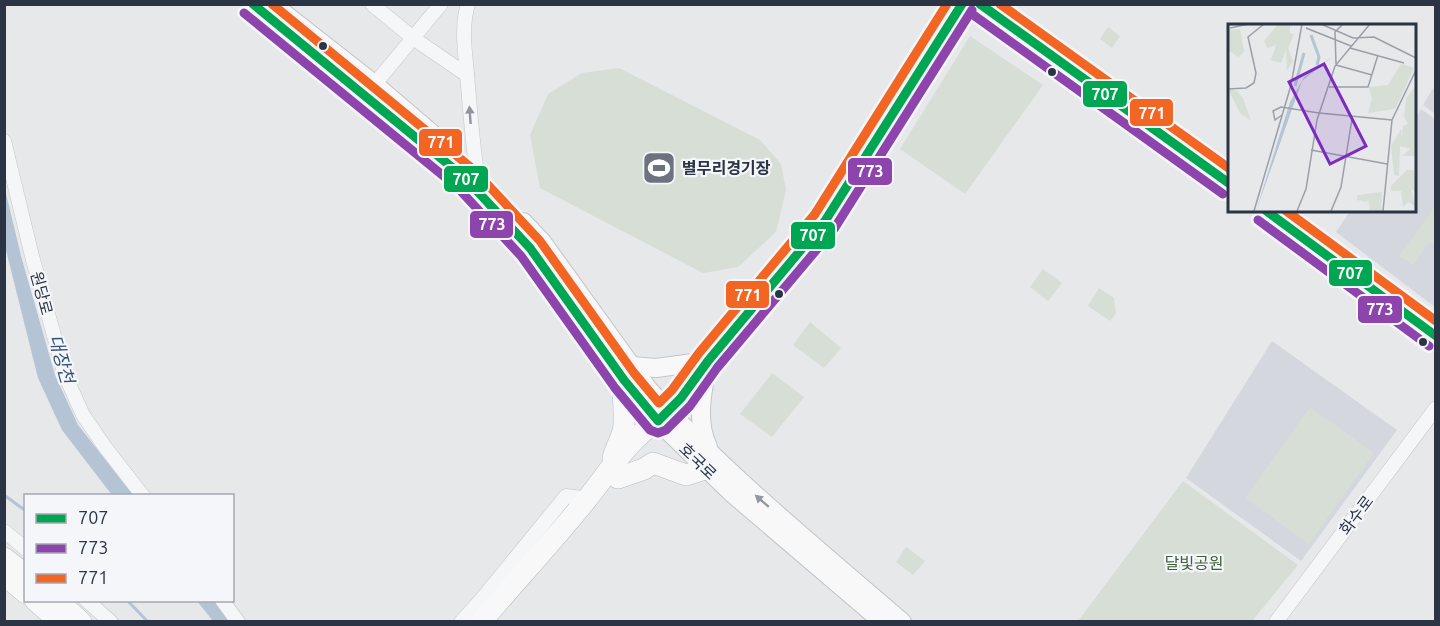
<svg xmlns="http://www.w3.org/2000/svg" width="1440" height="626" viewBox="0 0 1440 626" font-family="Ubuntu,'Noto Sans KR',sans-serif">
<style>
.built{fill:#d4d7dd}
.green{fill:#d6ded6}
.water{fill:#b4c4d5}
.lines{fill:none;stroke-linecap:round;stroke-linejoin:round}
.stream{stroke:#b4c4d5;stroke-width:3}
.minor-casing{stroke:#c4c6c8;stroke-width:15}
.major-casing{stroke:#c2c5c8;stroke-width:20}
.highway-casing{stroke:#b8bbbf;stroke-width:22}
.minor{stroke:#f5f6f7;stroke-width:14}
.major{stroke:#f8f8f8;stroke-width:18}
.highway{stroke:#f8f8f8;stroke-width:21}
.bus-1-casing{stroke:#f4f6f9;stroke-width:14}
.bus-2-casing{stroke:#f4f6f9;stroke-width:14}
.bus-3-casing{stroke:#f4f6f9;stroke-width:14}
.bus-1{stroke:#00a651;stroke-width:9}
.bus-2{stroke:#8e44ad;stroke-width:9}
.bus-3{stroke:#f26522;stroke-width:9}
.oneway{fill:#90959e}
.oneway2{fill:#92969e}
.bus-dot{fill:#2b3445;stroke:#f4f6f9;stroke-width:2}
.labels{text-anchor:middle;stroke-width:4.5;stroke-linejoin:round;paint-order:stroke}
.poi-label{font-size:16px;font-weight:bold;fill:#2b3445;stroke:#f4f6f9;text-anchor:start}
.street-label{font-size:16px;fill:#2b3445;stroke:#f4f6f9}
.park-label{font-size:16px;fill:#3f6138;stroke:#f4f6f9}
.water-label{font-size:18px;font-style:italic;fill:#34527a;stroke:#f4f6f9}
.inset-river{fill:none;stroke:#b4c4d5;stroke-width:3}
.inset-road{fill:none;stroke:#9ba0a8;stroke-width:1.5}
.view{fill:#7b2cbf;fill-opacity:0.15;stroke:#7b2cbf;stroke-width:3}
.inset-edge{fill:none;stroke:#2b3445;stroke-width:3}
.line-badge{stroke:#f4f6f9;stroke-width:2}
.badge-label{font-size:16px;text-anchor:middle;font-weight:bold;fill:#fff}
</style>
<rect width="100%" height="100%" fill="#e6e8ea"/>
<g class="built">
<polygon points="1435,85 1435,114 1423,105"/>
<polygon points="1421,109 1435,119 1435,307 1336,232 1351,210 1414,210 1415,118"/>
<polygon points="1272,341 1397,430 1301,561 1186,478"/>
</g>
<g class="green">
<polygon points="1108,27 1120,36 1112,48 1100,39"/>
<polygon points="970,36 1043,85 965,194 900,149"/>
<polygon points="619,68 760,140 781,164 786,190 776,232 738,267 703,273 540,188 530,135 548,94 582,73"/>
<polygon points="1435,206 1435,246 1429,242 1413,265 1399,256"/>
<polygon points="1043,269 1062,283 1048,301 1030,287"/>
<polygon points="1099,288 1114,298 1116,313 1110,321 1088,306"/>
<polygon points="810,322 841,348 824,368 793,345"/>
<polygon points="772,373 804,397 772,437 740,414"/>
<polygon points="1310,407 1374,453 1309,544 1245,498"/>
<polygon points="1183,481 1298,565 1252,621 1078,621"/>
<polygon points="906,547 925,561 913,575 896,562"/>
</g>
<g class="water">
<polygon points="4,185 21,256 55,375 78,425 133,495 112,495 62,430 38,378 5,246"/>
<polygon points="197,601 214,601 230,621 213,621"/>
</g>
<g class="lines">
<g class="stream">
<polyline points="4,495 26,511"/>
<polyline points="127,600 148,622"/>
</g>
<defs>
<g id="minor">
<polyline points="372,4 413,38 467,75"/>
<path d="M468 4C461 27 465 51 467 74 470 107 472 140 477 173"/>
<polyline points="369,91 441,4"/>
<polyline points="4,141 33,260 65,375 83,415 105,447 143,496"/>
<polyline points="4,531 26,549"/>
<polyline points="86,600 111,622"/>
<polyline points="222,600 238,622"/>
<polyline points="461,622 481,600 566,496 588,499"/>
<polyline points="1276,622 1436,408"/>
</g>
<g id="major">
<polyline points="252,4 465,178 530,248 624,380 658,421 733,494 883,622"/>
<polyline points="272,4 374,84 444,144"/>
<polyline points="979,4 1230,184"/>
<polyline points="1265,210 1436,336"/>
<path d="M523 222 542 242 648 389C725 474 815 547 902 622"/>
<path d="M632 366 656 368 708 361C703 389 695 420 708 447"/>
<polyline points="660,419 681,398 708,361 825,221 962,4"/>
</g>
<g id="highway">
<path d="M613 458C616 446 623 437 624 425 625 410 622 395 624 380"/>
<polyline points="618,478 644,469 653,463 686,475 705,469"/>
<polyline points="4,558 26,575"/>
<polyline points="4,575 26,593"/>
<polyline points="35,600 60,622"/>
<polyline points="57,600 81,622"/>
<path d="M481 622C516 581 553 541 587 499 609 472 628 439 658 421"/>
</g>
</defs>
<use href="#minor" class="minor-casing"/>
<use href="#major" class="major-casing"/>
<use href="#highway" class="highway-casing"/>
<use href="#minor" class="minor"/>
<use href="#major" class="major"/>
<use href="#highway" class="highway"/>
<defs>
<g id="bus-1">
<polyline points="253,4 465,178 530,248 624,380 658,421 681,398 708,361 825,221 962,4"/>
<polyline points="980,4 1230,184"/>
<polyline points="1265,210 1436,336"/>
</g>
<g id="bus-2">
<polyline points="244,13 457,187 521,256 615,388 650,430 658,433 666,430 690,406 717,368 834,229 972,10"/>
<polyline points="972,14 1223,194"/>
<polyline points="1258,220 1429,346"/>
</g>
<g id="bus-3">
<polyline points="272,4 474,170 540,241 634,373 659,403 672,390 699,353 815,214 947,4"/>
<polyline points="1000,4 1230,169"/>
<polyline points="1285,210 1436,321"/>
</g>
</defs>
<use href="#bus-1" class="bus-1-casing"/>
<use href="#bus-2" class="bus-2-casing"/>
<use href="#bus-3" class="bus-3-casing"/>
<use href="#bus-1" class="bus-1"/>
<use href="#bus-2" class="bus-2"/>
<use href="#bus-3" class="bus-3"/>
</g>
<defs><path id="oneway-solid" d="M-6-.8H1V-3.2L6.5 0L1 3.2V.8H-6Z" transform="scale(1.5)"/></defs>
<use class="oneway" href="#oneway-solid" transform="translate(470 115) rotate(-94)"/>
<use class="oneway2" href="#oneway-solid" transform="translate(762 501) rotate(-139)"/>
<defs>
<symbol id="stadium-square" viewBox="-11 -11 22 22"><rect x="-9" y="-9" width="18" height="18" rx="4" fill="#6c737f" stroke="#f4f6f9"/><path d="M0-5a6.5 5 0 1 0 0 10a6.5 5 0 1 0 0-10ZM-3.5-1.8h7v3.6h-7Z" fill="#fff"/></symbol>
</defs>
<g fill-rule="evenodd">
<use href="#stadium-square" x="640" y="149" width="38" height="38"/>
</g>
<g class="bus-dot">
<circle cx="323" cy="46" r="5"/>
<circle cx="1052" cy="72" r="5"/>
<circle cx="779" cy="294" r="5"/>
<circle cx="1423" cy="342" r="5"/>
</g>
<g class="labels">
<g class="poi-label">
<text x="682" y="174">별무리경기장</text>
</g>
<g class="street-label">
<text transform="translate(42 293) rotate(75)" y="6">원당로</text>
<text transform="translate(698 461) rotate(44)" y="6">호국로</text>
<text transform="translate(1356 515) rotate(-53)" y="6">화수로</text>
</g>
<g class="park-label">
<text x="1194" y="569">달빛공원</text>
</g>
<g class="water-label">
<text transform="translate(61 359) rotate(74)" y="6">대장천</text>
</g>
</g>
<g transform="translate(1228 24)">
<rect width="188" height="188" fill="#e6e8ea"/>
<path d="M50 0H62V9L66 10 60 24 65 37 59 47 58 26 53 39 43 36 48 21 39 24 36 17ZM12 5 16 28 10 33 0 26V6ZM173 40 186 44 167 85 140 89 144 75 141 63 160 61ZM187 63V132H174L182 125 172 122 171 152 166 151 163 122 173 105 174 115 175 102 180 100 176 93 178 74ZM0 65 9 67 15 74 23 97 12 89ZM179 146H186L187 168 183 165 187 182 180 178 175 183 173 167H163V162ZM154 168 153 187H142L140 174 139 178 129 176 130 171Z" fill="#d6ded6"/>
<path d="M105 32 74 57 28 187 62 78 76 53Z" fill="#b4c4d5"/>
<path class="inset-river" d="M83 11 91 33 89 41M67 62 76 29"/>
<path class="inset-road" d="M93 0 125 14 146 13 188 34M2 4 21 0M78 4 123 22M122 24 176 39M108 40 107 8 115 0M108 41 144 51M101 63H140L150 31M0 65 18 64 26 59 28 49 20 13 36 0M91 89 164 96M54 91 47 96 45 87 53 83 91 89M83 126 159 140M26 187 63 61 74 0M69 187 78 165 89 96 107 42 142 0M103 187 113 163 124 95M155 187 164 96 188 46"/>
<path class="view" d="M96 40 138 122 102 140 61 58Z"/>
<rect width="188" height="188" class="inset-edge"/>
</g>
<g class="line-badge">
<rect x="1082" y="80" width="46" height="28" rx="6" fill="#00a651"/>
<rect x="1129" y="98" width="45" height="29" rx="6" fill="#f26522"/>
<rect x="418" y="128" width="45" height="29" rx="6" fill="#f26522"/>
<rect x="847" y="157" width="46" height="29" rx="6" fill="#8e44ad"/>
<rect x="443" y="165" width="46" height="28" rx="6" fill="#00a651"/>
<rect x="469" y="210" width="45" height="29" rx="6" fill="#8e44ad"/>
<rect x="790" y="221" width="46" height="29" rx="6" fill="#00a651"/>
<rect x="1328" y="259" width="45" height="28" rx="6" fill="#00a651"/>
<rect x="725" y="280" width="45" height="29" rx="6" fill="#f26522"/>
<rect x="1357" y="295" width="46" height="29" rx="6" fill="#8e44ad"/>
</g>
<g class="badge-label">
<text x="1105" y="100">707</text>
<text x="1152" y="119">771</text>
<text x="441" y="148">771</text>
<text x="870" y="177">773</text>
<text x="466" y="185">707</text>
<text x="492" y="230">773</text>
<text x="813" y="241">707</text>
<text x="1350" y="279">707</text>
<text x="748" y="301">771</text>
<text x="1380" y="315">773</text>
</g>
<rect width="1440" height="626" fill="none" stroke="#2b3445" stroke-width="12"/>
<rect x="24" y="494" width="210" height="108" fill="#f4f6f9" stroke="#a4a8b1" stroke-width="1.5"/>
<rect x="36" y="514" width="30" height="9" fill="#00a651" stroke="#a4a8b1" stroke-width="1.5"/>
<text x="78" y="524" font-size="18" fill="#2b3445">707</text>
<rect x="36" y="544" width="30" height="9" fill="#8e44ad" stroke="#a4a8b1" stroke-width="1.5"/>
<text x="78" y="554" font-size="18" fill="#2b3445">773</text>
<rect x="36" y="574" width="30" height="9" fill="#f26522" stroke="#a4a8b1" stroke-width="1.5"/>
<text x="78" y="584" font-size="18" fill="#2b3445">771</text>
</svg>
